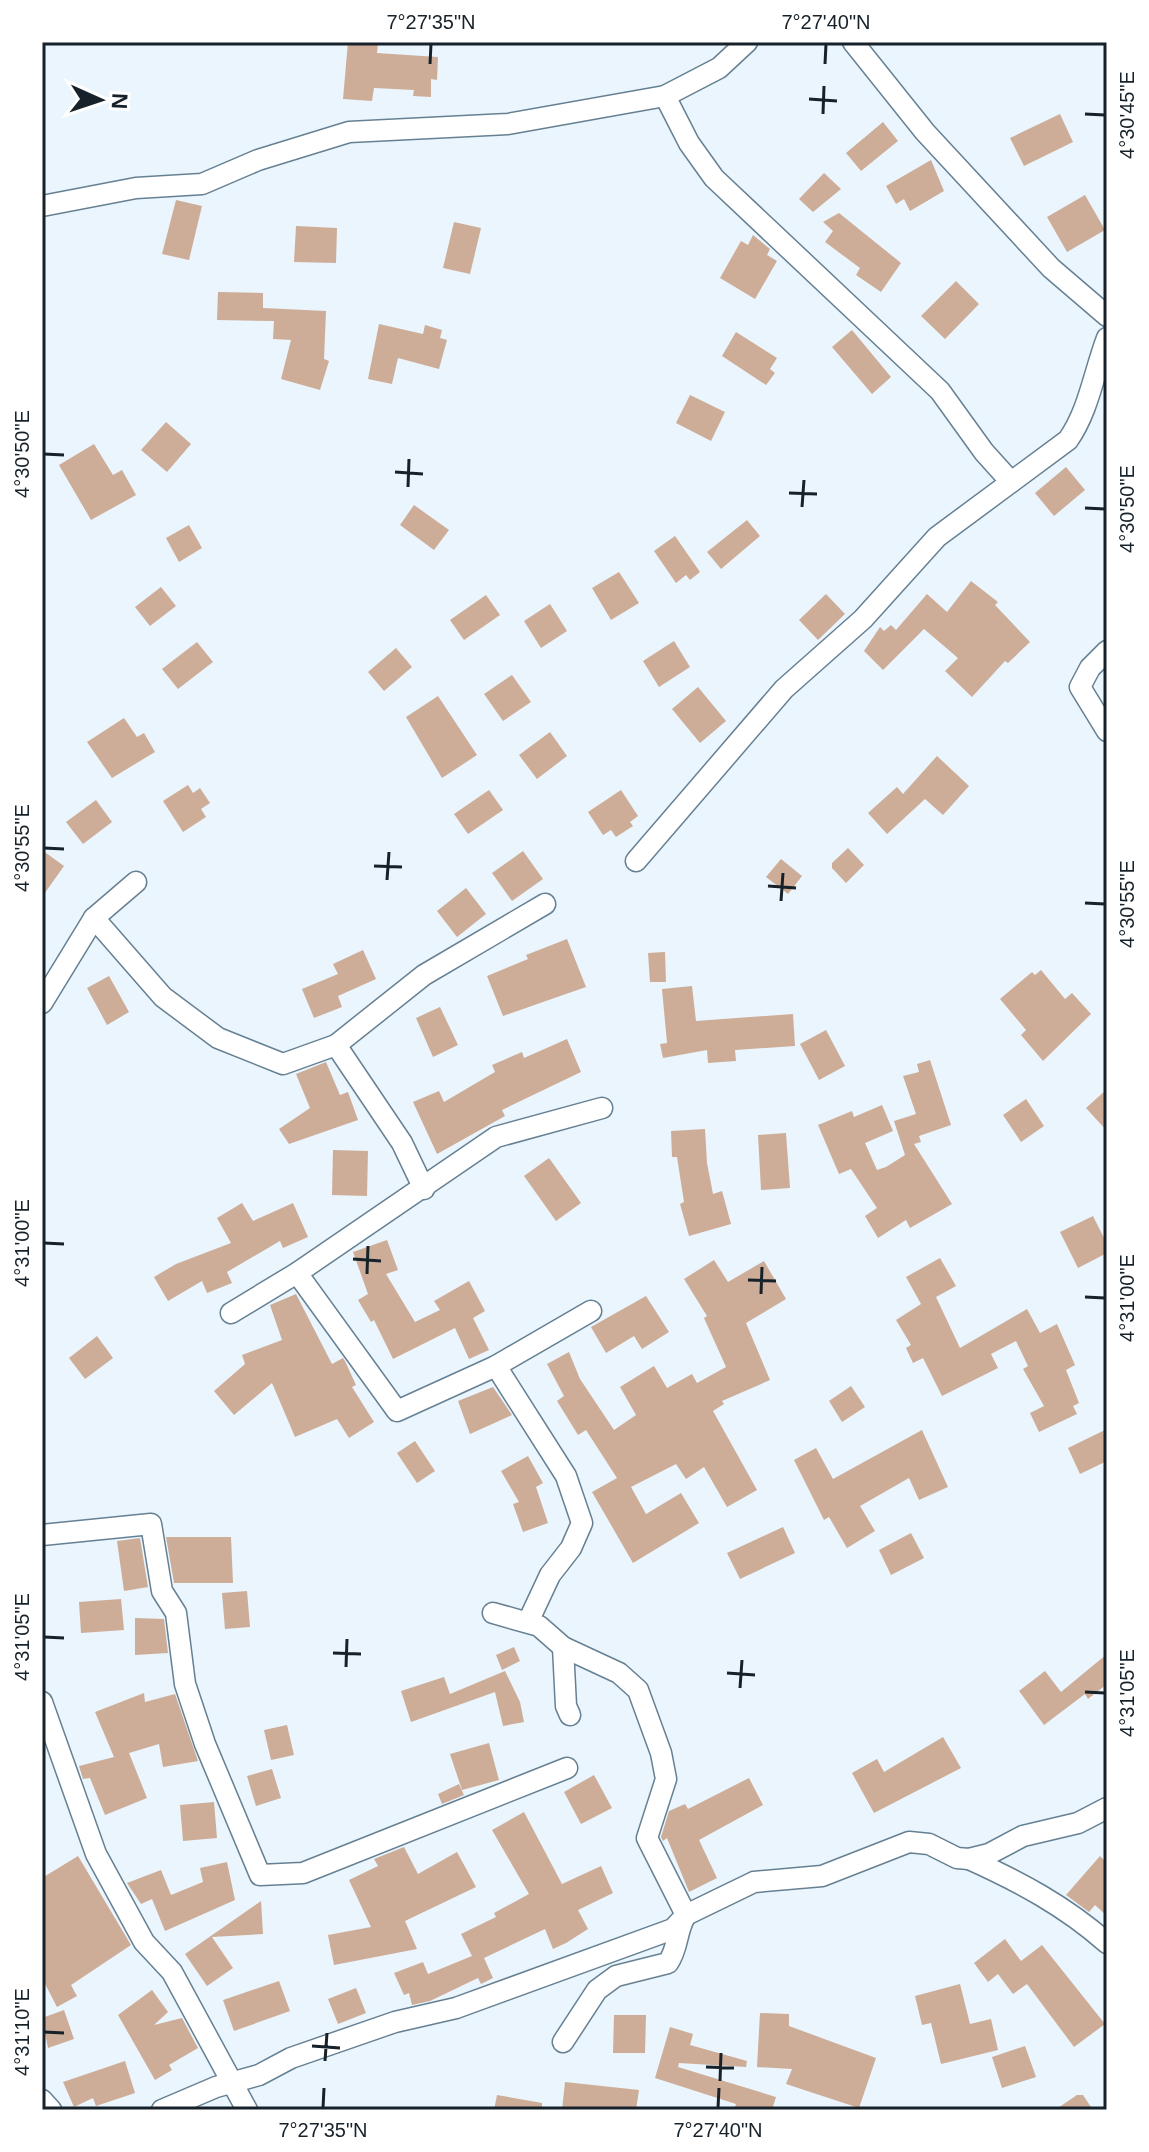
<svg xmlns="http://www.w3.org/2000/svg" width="1149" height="2152" viewBox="0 0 1149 2152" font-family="Helvetica,sans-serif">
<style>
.building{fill:#cead98}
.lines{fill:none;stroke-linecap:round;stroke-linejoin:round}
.minor-casing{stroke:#668093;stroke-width:23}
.minor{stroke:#fff;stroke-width:20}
.ticks{fill:none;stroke:#172129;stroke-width:3}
.neatline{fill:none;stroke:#172129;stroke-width:3}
.ticks-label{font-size:20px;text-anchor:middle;fill:#172129}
</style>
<rect width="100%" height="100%" fill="#eaf5fd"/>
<g class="building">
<polygon points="348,42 378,43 377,53 438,57 437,80 431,79 431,97 413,96 414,90 374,88 372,101 343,99"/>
<polygon points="1060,114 1073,142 1024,166 1010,138"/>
<polygon points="883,122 898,141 861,171 846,153"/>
<polygon points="931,160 944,191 910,211 904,199 896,204 886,186"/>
<polygon points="824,173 841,189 813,212 799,199"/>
<polygon points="1085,195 1105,230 1067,252 1047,217"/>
<polygon points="176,200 202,206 189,260 162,254"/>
<polygon points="839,213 901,263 881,292 856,275 860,268 825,242 833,231 823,222"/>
<polygon points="454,222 481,228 470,274 443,268"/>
<polygon points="296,226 337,228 336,263 294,262"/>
<polygon points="753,235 770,249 767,255 777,261 755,299 720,278 741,241 748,245"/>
<polygon points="956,281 979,304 945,339 921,316"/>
<polygon points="218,292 263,293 263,308 326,311 324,359 329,361 320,390 281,379 291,340 273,339 274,321 217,320"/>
<polygon points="379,324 423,334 425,325 442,330 440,338 447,340 439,369 398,358 392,384 368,379"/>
<polygon points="852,330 891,377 872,394 832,347"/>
<polygon points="736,332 777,358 770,369 775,373 766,385 722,356"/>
<polygon points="690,395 725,412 711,441 676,423"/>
<polygon points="166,422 191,444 167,472 141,450"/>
<polygon points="94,444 113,475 122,470 136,495 91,520 59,465"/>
<polygon points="1066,467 1085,490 1054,516 1035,493"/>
<polygon points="414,505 449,530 434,550 400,525"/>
<polygon points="747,520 760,536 721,569 707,552"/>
<polygon points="189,525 202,548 179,562 166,538"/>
<polygon points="675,536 700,572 690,580 686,575 676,583 654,551"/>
<polygon points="619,572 639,603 611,620 592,588"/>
<polygon points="971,581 998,602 995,605 1030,642 1008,663 1005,661 972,697 945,671 958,658 924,629 883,670 864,651 880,627 884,631 891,625 896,630 927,594 947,612"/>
<polygon points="161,587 176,606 150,626 135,607"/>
<polygon points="826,594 845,614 818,640 799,620"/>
<polygon points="486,595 500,615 464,640 450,620"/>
<polygon points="550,604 567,631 541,648 524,621"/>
<polygon points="674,641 690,667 659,687 643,661"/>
<polygon points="197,642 213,662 178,689 162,669"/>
<polygon points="396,648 412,667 384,691 368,672"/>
<polygon points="512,675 531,702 503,721 484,694"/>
<polygon points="698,687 726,721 700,743 672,709"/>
<polygon points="438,696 477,755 442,778 406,717"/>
<polygon points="124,718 137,737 144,733 155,752 112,778 87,742"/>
<polygon points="550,732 567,756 537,779 519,755"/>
<polygon points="937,756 969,786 943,815 925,799 887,834 868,813 897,787 903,794"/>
<polygon points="188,785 193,793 200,788 210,803 201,809 206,817 183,832 163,801"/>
<polygon points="489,790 503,810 468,834 454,814"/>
<polygon points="621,790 638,816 630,822 633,826 616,837 611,830 603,835 588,812"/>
<polygon points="96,800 112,822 83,844 66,822"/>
<polygon points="848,848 864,865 846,883 832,868 832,863"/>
<polygon points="42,850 64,866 42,897"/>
<polygon points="523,851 543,879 512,901 492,873"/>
<polygon points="781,859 802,876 788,894 766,877"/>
<polygon points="466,888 486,914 457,937 437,911"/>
<polygon points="567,939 586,987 503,1016 487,976 528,959 526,955"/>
<polygon points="363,950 376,979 338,996 342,1007 314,1018 302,989 338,974 333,964"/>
<polygon points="665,952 666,982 650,982 648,953"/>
<polygon points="1041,970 1065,999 1072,993 1091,1014 1043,1061 1021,1035 1026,1030 1000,999 1032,972 1035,975"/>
<polygon points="109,976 129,1012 107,1025 87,988"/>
<polygon points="692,986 696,1021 793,1014 795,1046 735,1050 736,1061 708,1063 707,1050 663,1058 660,1044 667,1043 662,989"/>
<polygon points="440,1007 458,1045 433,1057 416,1018"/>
<polygon points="826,1030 845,1066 819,1080 800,1044"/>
<polygon points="567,1039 581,1072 502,1110 505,1116 437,1154 413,1102 439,1091 444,1102 495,1072 492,1065 522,1052 524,1058"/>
<polygon points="930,1060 951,1125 919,1136 921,1142 914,1144 952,1204 910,1228 906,1220 878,1238 865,1216 877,1208 851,1169 839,1174 818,1125 852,1111 854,1117 882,1105 893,1131 865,1143 877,1170 886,1167 905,1155 894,1121 916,1114 903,1076 919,1072 917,1064"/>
<polygon points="326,1062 340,1095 348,1092 358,1120 289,1144 279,1129 310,1108 296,1074"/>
<polygon points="1107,1089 1107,1131 1086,1108"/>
<polygon points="1026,1099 1044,1126 1021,1142 1003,1115"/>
<polygon points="705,1129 707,1163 713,1194 722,1191 731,1224 689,1236 680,1204 684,1202 677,1157 672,1157 671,1131"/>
<polygon points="786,1133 790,1188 761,1190 758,1135"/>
<polygon points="333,1150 368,1151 367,1196 332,1195"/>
<polygon points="549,1158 581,1203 556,1221 524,1176"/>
<polygon points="242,1203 253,1221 293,1203 308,1237 283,1248 280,1241 227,1272 232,1283 207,1293 202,1281 168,1301 154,1277 176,1264 231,1243 217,1218"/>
<polygon points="1093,1216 1107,1244 1107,1253 1078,1268 1060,1232"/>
<polygon points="387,1240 398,1270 386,1274 415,1322 440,1310 434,1301 469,1281 485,1311 473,1318 489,1350 469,1359 455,1328 393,1359 374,1320 371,1322 358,1300 368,1294 353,1252"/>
<polygon points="940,1258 956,1286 936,1297 960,1348 1027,1309 1040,1333 1057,1324 1075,1365 1066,1370 1079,1403 1073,1406 1077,1414 1039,1432 1030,1413 1044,1406 1023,1369 1028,1366 1016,1341 991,1354 998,1368 942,1396 923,1358 913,1363 906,1348 911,1345 896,1320 921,1304 906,1277"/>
<polygon points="714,1260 728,1282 764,1261 786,1299 746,1323 770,1380 722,1401 724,1404 713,1411 757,1490 727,1507 704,1467 686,1479 676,1464 631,1487 646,1514 681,1493 699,1523 633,1563 592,1492 617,1478 586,1430 578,1435 557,1401 564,1396 547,1364 569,1352 580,1379 614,1430 636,1415 620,1387 654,1366 667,1388 692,1374 697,1383 726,1367 704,1318 707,1316 684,1279"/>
<polygon points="296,1294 332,1364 343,1358 345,1361 356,1385 352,1387 374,1422 349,1438 337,1419 295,1437 272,1383 234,1415 214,1391 245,1364 242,1355 282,1340 270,1305"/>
<polygon points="646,1296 669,1332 642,1349 634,1336 606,1353 591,1327"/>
<polygon points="97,1336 113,1358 85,1379 69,1358"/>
<polygon points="851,1386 865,1407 842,1422 829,1401"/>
<polygon points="493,1387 512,1415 470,1434 458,1401"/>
<polygon points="1107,1429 1107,1461 1080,1474 1068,1448"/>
<polygon points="922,1430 948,1487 919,1500 909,1478 860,1506 875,1531 847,1548 829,1517 824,1520 794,1460 816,1448 833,1479"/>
<polygon points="415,1441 435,1471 417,1483 397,1453"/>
<polygon points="528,1456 543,1483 536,1487 548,1523 523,1532 513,1504 519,1502 501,1471"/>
<polygon points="783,1527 795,1553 740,1579 727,1553"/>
<polygon points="911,1533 924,1558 891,1575 879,1550"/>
<polygon points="166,1537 231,1537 233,1583 174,1583"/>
<polygon points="140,1538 148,1587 124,1591 117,1541"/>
<polygon points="247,1591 250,1627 225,1629 222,1593"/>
<polygon points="121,1599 124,1630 81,1633 79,1602"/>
<polygon points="135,1618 164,1619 168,1653 135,1655"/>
<polygon points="514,1647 520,1661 502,1670 496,1655"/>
<polygon points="1107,1654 1107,1684 1088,1699 1085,1694 1044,1725 1019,1691 1045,1671 1061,1692"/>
<polygon points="505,1671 520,1702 524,1722 503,1726 495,1692 411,1722 401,1691 444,1677 450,1694"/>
<polygon points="144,1693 145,1702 175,1694 198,1761 163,1767 159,1744 129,1753 147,1798 105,1815 90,1778 83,1779 79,1766 114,1757 95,1712"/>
<polygon points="287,1725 294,1755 271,1760 264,1730"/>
<polygon points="943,1737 961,1768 874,1813 852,1773 877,1759 884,1772"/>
<polygon points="489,1743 499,1780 462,1790 450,1754"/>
<polygon points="272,1769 281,1798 256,1806 247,1776"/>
<polygon points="594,1775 612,1808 581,1824 564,1792"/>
<polygon points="749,1778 763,1805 699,1840 717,1878 689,1892 667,1838 663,1841 661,1837 669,1811 685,1804 688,1809"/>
<polygon points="459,1784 464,1795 442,1804 438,1794"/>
<polygon points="214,1802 217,1838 183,1841 180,1805"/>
<polygon points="524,1812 562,1884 601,1866 613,1893 578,1910 588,1929 566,1943 553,1949 545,1929 484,1958 493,1978 481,1984 478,1978 430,2001 412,2005 409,1993 404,1995 394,1973 423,1962 428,1974 472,1956 461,1934 496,1917 494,1913 529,1894 492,1830"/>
<polygon points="404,1847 418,1874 457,1852 476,1887 405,1921 417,1949 334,1965 328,1935 371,1927 349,1880 378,1866 374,1859"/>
<polygon points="78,1856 131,1945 71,1985 77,1996 57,2007 42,1978 42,1878"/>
<polygon points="1100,1856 1107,1863 1107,1916 1095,1905 1089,1912 1066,1895"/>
<polygon points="227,1862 235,1900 165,1931 152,1899 141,1904 127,1883 161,1870 171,1895 203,1882 200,1868"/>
<polygon points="261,1901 263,1934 212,1937 233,1968 207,1986 185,1954"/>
<polygon points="1005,1939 1021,1961 1042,1945 1105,2024 1074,2047 1027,1984 1013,1994 998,1974 988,1982 974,1963"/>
<polygon points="279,1981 290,2011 234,2031 223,2000"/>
<polygon points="960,1984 970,2024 991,2019 998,2050 941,2064 931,2023 922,2025 915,1996"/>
<polygon points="356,1988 366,2013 338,2024 328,1999"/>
<polygon points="152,1990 168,2012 154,2025 182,2018 198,2048 169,2065 172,2070 155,2080 118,2015"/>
<polygon points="64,2010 74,2039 48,2048 42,2018"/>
<polygon points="760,2013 789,2014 789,2026 876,2058 859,2108 786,2084 792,2069 757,2067"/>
<polygon points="614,2015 646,2015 645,2053 613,2053"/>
<polygon points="670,2027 693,2034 690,2045 747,2061 746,2067 679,2063 678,2067 776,2097 772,2110 734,2110 736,2104 655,2078"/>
<polygon points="1025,2046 1036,2077 1002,2088 992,2057"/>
<polygon points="125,2061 135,2093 96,2106 93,2098 74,2107 63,2082"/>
<polygon points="565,2082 639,2090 636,2110 562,2110"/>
<polygon points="497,2095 542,2103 542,2110 494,2110"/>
<polygon points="1077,2095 1083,2095 1093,2110 1055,2110"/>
</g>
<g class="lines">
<defs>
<g id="minor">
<polyline points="853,42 925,132 1051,268 1107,316"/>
<polyline points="665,96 689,143 714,178 940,391 984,452 1011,482"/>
<polyline points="42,206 136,188 202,184 258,160 349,132 508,124 665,96 719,68 747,42"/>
<polyline points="1107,651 1090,668 1080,687 1107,731"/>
<path d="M636 861 784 689 863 619 937 537 1068 440C1089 410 1094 372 1107 338"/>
<polyline points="94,918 163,997 218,1038 283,1064 336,1045 424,975 545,904"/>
<polyline points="42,1003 94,918 136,882"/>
<polyline points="336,1045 402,1143 424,1189"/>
<polyline points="297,1273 397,1411 496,1366 591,1311"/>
<polyline points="231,1313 297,1273 496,1137 602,1108"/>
<polyline points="496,1366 566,1476 582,1523 571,1548 550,1575 528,1622"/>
<polyline points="42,1535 151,1524 162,1591 176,1613 185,1684 205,1744 260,1875 303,1873 567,1768"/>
<path d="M493 1613 539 1626 563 1647 619 1673 638 1690 661 1753 666 1779 647 1838 686 1915C676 1930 679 1947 668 1963L616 1976 597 1990 563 2042"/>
<polyline points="563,1647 566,1706 570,1715"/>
<polyline points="42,1702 96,1854 144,1942 172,1972 247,2110"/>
<path d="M969 1859C1020 1882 1065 1906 1107 1943"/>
<polyline points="42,2100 51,2110"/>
<polyline points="162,2110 216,2087 259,2075 291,2058 395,2022 456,2008 673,1929 686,1915 754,1882 822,1876 909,1842 929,1844 957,1858 969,1859 989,1854 1023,1836 1078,1823 1107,1808"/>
</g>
</defs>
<use href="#minor" class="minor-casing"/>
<use href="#minor" class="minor"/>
</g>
<path class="ticks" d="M430 64 431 44M825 64 826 44M809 99 837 101M823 114 824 86M1085 114 1105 115M44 454 64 455M395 472 423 474M408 487 409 459M789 493 817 494M802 507 804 480M1085 508 1105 509M44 848 64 849M374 866 402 867M387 880 389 852M768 886 796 888M781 901 783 873M1085 903 1105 904M44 1243 64 1244M353 1259 381 1261M367 1274 368 1246M748 1280 776 1281M761 1294 762 1267M1085 1297 1105 1298M44 1637 64 1638M333 1653 361 1654M346 1667 347 1639M727 1673 755 1675M740 1688 742 1660M1085 1692 1105 1693M44 2032 64 2033M312 2046 340 2048M325 2061 327 2033M706 2067 734 2068M720 2081 721 2053M323 2108 324 2088M718 2108 719 2088"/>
<rect width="1149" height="2152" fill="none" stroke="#ffffff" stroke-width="88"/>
<g transform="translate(100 100) rotate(93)" stroke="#ffffff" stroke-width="6" paint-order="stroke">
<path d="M0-6L14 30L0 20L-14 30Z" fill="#172129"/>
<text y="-12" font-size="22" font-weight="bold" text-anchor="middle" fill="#172129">N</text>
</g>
<rect x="44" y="44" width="1061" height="2064" class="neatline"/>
<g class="ticks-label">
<text x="431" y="29">7°27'35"N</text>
<text x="826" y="29">7°27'40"N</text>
<text transform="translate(1127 115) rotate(-90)" y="7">4°30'45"E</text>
<text transform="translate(22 454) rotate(-90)" y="7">4°30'50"E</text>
<text transform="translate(1127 509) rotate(-90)" y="7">4°30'50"E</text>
<text transform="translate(22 848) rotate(-90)" y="7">4°30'55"E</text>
<text transform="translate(1127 904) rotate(-90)" y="7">4°30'55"E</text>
<text transform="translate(22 1243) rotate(-90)" y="7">4°31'00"E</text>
<text transform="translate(1127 1298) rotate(-90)" y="7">4°31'00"E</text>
<text transform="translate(22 1637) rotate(-90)" y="7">4°31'05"E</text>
<text transform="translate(1127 1693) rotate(-90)" y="7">4°31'05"E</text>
<text transform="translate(22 2032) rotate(-90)" y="7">4°31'10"E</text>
<text x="323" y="2137">7°27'35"N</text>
<text x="718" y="2137">7°27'40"N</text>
</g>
</svg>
